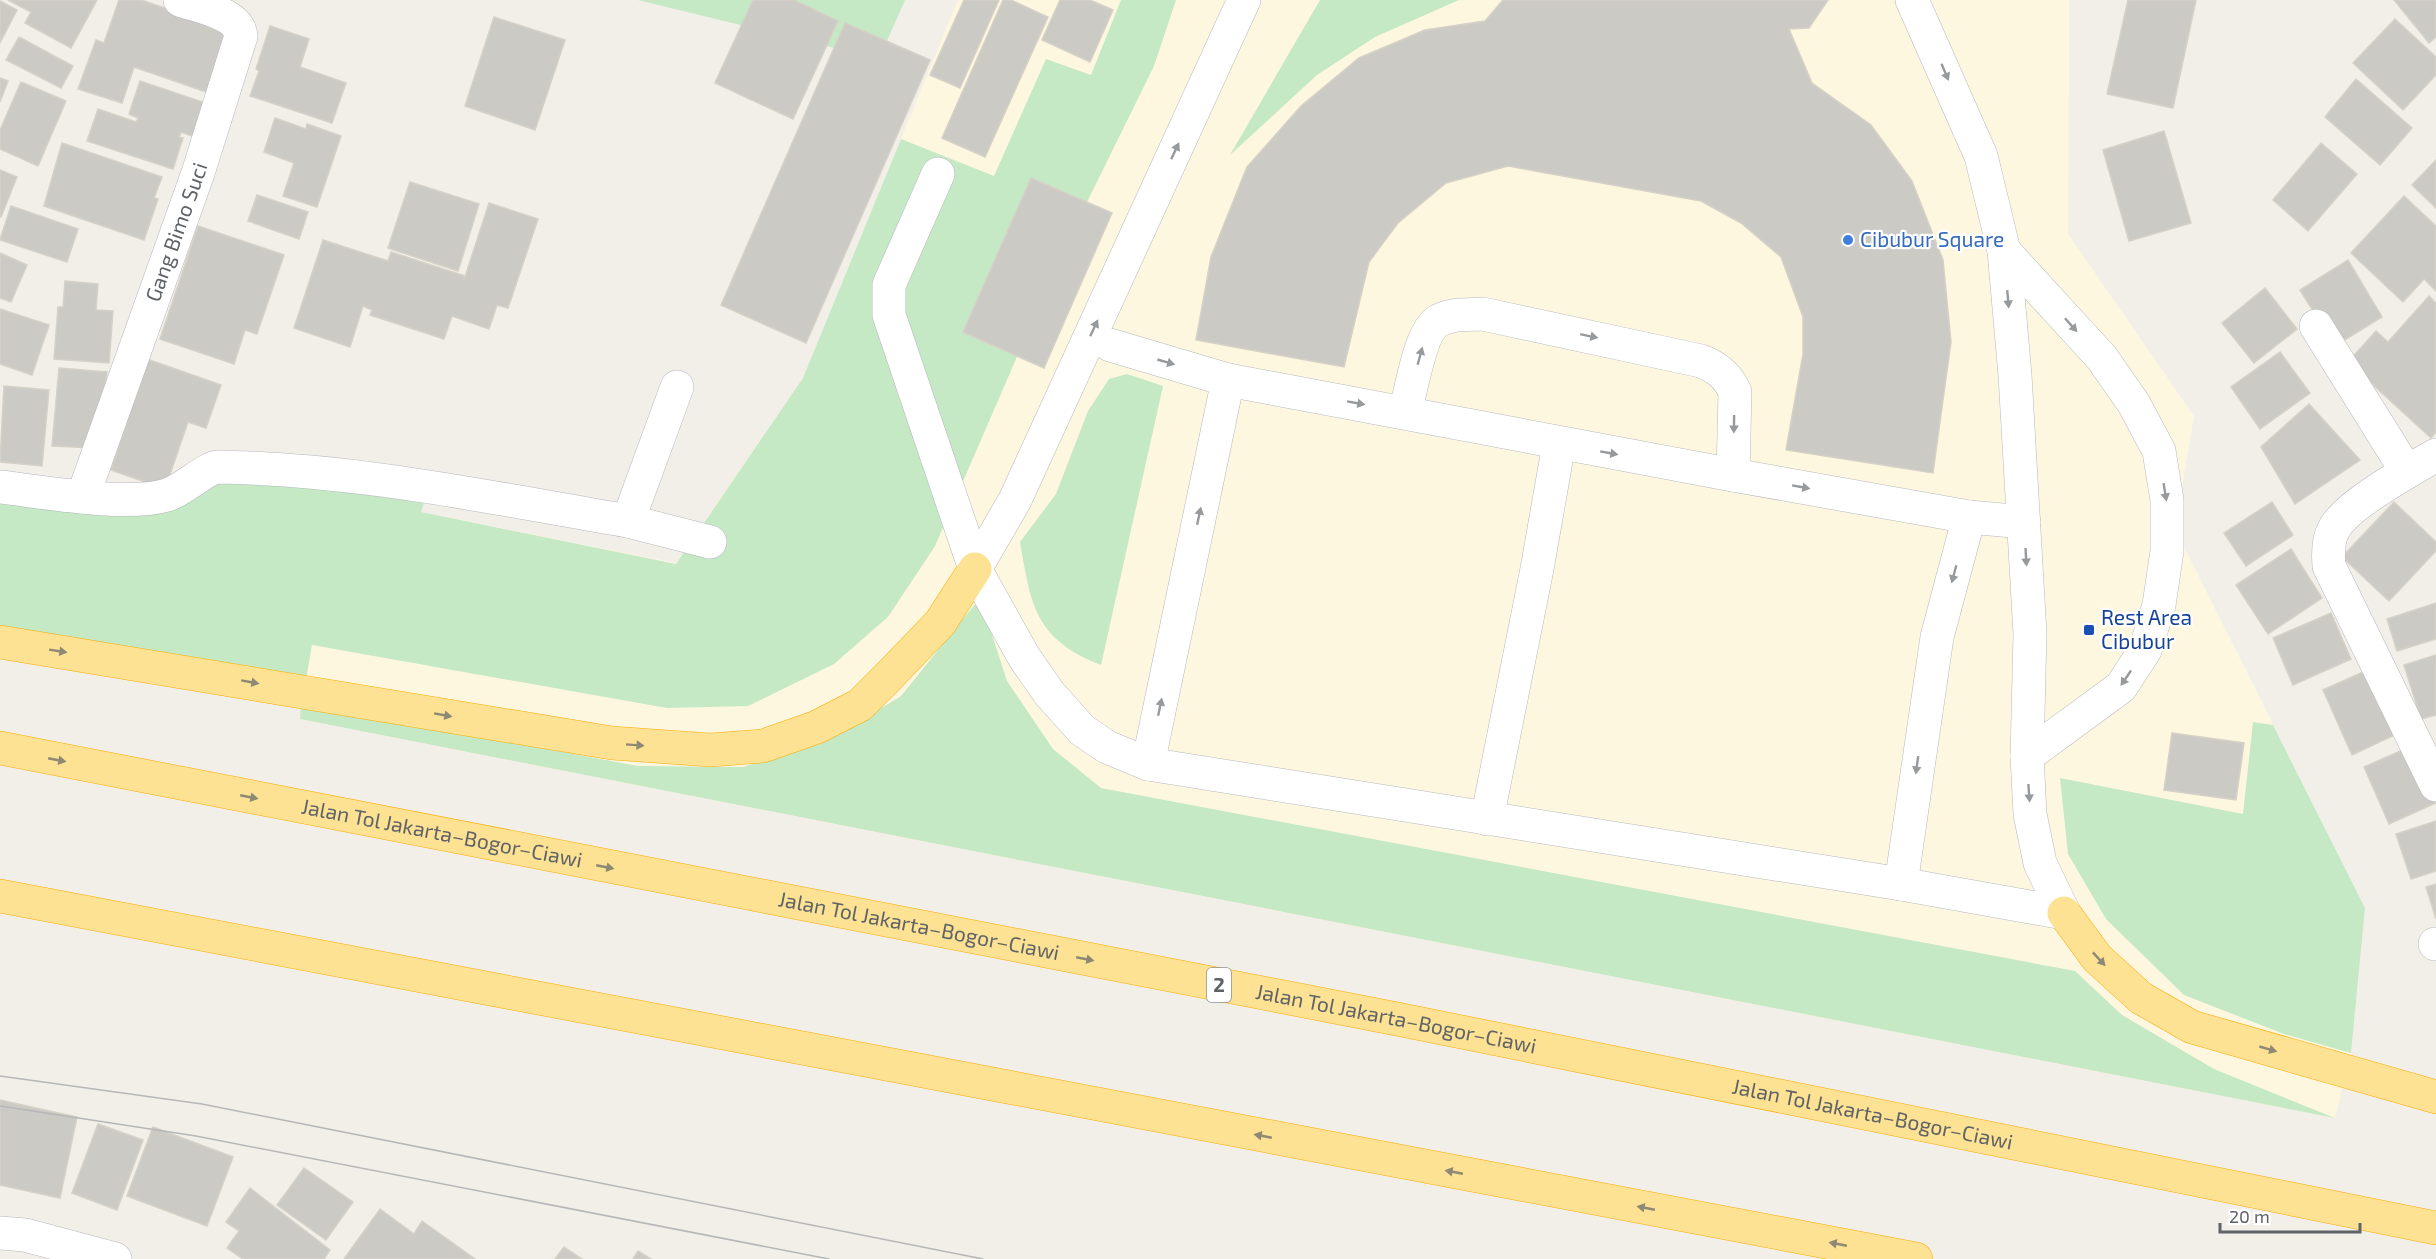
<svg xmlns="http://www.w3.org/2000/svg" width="2436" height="1259" viewBox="0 0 2436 1259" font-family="'Exo 2',sans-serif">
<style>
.commercial{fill:#fef7e0}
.green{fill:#c5e8c5}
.building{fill:#cccac5;stroke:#d6d1c6;stroke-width:1.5}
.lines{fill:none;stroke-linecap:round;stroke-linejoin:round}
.minor-casing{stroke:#b5b8bc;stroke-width:34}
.highway-casing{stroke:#f9ab00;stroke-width:34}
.minor{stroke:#fff;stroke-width:33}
.highway{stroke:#fde293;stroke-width:33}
.tram{stroke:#b6b7b8;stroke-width:1.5}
.oneway{fill:#979a9d}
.oneway2{fill:#8e8975}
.shop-dot{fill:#3f7fe0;stroke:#fff;stroke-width:2}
.transit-dot{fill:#1a4fb4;stroke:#fff;stroke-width:2}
.labels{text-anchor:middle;stroke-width:4.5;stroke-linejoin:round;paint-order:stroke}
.shield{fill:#fff;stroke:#8f9295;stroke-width:1.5}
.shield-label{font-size:20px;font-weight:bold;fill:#5f6368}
.street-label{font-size:21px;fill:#5f6368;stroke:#fff}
.shop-label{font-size:21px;fill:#366cbe;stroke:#fff;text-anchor:start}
.transit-label{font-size:21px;fill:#164399;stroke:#fff;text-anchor:start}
</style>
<rect width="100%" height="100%" fill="#f1efe8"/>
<polygon class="commercial" points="958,0 2069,0 2068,234 2194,416 2175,529 2365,908 2351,1053 2335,1118 300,719 311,645 421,512 676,563 803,378"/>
<g class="green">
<polygon points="638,0 905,0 879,59"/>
<polygon points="1121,0 1176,0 1154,66 1062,253 935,546 888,617 834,664 748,706 667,708 312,645 303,696 0,645 0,487 138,499 214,467 429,487 421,512 676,564 803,378 901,139 994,176 1046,59 1091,75"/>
<polygon points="1320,0 1459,0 1375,37 1317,75 1230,155"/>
<path d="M1127 374 1163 386 1101 665C1035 639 1031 606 1020 542L1056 494 1088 411 1109 379Z"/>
<polygon points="980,598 1007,681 1053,749 1101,788 2075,971 2122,1015 2214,1069 2335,1118 300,719 301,703 638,766 743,767 829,740 901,696"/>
<polygon points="2253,722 2273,725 2365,908 2351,1053 2284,1034 2184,995 2106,919 2068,854 2060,778 2243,814"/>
</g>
<g class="building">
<polygon points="8,0 97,0 71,48 25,23 31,12"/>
<polygon points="119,0 141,0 233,31 212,94 134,67 122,103 78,89 96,40 104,43"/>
<polygon points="753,0 794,0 838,21 793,119 715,83"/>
<polygon points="964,0 999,0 960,88 930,75"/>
<polygon points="1003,0 1011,0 1048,17 985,157 942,138"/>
<polygon points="1060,0 1090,0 1113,10 1090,62 1042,40"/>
<polygon points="1503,0 1828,0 1809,28 1789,29 1812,83 1871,125 1912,181 1943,260 1951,342 1933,473 1786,450 1803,354 1803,317 1781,257 1741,223 1701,201 1508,166 1446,183 1398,223 1369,262 1344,367 1196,340 1211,257 1247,167 1301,106 1359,58 1425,30 1485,21"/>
<polygon points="2128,0 2196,0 2173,108 2107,94"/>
<polygon points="2394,0 2436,0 2436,37 2429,43"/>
<polygon points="0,1 17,10 0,43"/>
<polygon points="494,17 565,40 535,130 465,106"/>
<polygon points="2395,19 2436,57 2436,75 2403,110 2353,63"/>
<polygon points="845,23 930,60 806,343 721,305"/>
<polygon points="270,26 309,39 300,67 346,83 332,123 250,96 259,71 256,69"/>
<polygon points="19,37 73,66 61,88 6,60"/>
<polygon points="0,78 8,81 0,102"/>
<polygon points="2356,79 2412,128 2380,165 2325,117"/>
<polygon points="140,81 214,106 203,140 181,132 179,137 183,138 173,169 87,141 98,109 136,122 138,118 129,114"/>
<polygon points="21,82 66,101 38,166 0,149 0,130"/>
<polygon points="275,118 306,129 307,124 341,136 317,207 283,196 294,163 264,152"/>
<polygon points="2164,131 2191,223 2129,241 2103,150"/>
<polygon points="62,143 162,177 154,198 158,199 144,240 44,206"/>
<polygon points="2321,143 2357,174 2308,231 2273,200"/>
<polygon points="2436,160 2436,208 2412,185"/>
<polygon points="0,170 17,177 1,217 0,216"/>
<polygon points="1031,178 1112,213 1044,368 963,332"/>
<polygon points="410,182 479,204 458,271 388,248"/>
<polygon points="257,195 308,212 299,239 248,221"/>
<polygon points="2404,196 2436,226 2436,291 2424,279 2403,302 2351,253"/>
<polygon points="489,203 538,219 508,308 497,305 489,329 452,316 444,339 370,315 372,310 363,306 350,347 294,328 323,240 388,261 391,252 465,276 464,280"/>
<polygon points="11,206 78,229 67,262 0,240"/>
<polygon points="198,226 284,255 257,334 245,330 234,364 160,339"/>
<polygon points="0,253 27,265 11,302 0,298"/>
<polygon points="2348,260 2382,317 2335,346 2300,290"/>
<polygon points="65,281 98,284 96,310 113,311 109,363 54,359 58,307 63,307"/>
<polygon points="2265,288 2297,329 2254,363 2222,323"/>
<polygon points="2429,296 2436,303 2436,432 2431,438 2348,362 2376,331 2388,342"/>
<polygon points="0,309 49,325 32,375 0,364"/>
<polygon points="2280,352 2310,393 2260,429 2231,387"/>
<polygon points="147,359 221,385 206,428 188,422 165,489 111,470"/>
<polygon points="59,368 107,372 96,448 52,446"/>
<polygon points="4,386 49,390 42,466 0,462"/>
<polygon points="2309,404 2360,460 2295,504 2261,447"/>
<polygon points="2272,502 2293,535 2246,566 2224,533"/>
<polygon points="2394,502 2436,542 2436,551 2389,601 2342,557"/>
<polygon points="2291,549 2322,598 2268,634 2236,585"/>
<polygon points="2436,603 2436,639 2397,651 2387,619"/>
<polygon points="2331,613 2351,659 2293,685 2273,638"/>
<polygon points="2436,655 2436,715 2421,719 2404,665"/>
<polygon points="2372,668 2401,732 2352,755 2323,690"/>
<polygon points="2172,733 2244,743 2236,800 2164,790"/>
<polygon points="2414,745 2436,794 2436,803 2389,824 2364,767"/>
<polygon points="2436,821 2436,871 2411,879 2396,834"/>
<polygon points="2436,884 2436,919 2426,887"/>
<polygon points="0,1100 77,1117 60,1198 0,1185"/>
<polygon points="98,1124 143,1140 117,1210 72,1193"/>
<polygon points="153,1127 233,1157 207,1226 127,1196"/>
<polygon points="304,1168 353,1202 326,1240 277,1205"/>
<polygon points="250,1188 330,1250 324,1259 243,1259 227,1248 239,1231 226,1222"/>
<polygon points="380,1209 414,1234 422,1221 475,1259 344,1259"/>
<polygon points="564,1247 582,1259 555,1259"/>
<polygon points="638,1251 651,1259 633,1259"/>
</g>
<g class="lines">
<defs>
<g id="minor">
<polyline points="1912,0 1981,156 2004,251 2015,375 2030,634 2027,756 2030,814 2040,863 2064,913"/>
<polyline points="938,174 889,285 889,315 975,569 1024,657 1049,693 1082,730 1107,747 1148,764 1901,884 2064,913"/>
<polyline points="2004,251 2102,358 2134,404 2159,451 2167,500 2167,551 2159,605 2145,650 2121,687 2027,756"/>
<polyline points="2316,326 2407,472"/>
<polyline points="1110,345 1228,380 1733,475 1969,517 2024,522"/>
<path d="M1405 412C1411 392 1420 331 1438 321 1452 313 1468 315 1483 314L1701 361C1717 367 1728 376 1735 392L1733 475"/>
<path d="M2436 455C2412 469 2346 505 2334 529 2328 539 2328 554 2329 566L2436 785"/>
<path d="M0 487C43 492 127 507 167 495 182 491 207 467 218 467 357 469 492 498 628 521L677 387"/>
<path id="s1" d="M83 496 198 173 241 36C239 13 199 7 180 0"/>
<polyline points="628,521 710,542"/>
<polyline points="975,569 1015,500 1244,0"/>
<polyline points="1148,764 1228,380"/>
<polyline points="1487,819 1537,569 1559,444"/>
<polyline points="1901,884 1937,637 1969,517"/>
<polyline points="2435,944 2436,944"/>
<polyline points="0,1233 25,1235 115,1259"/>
</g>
<g id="highway">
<polyline points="0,642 612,743 710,750 763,746 817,727 860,705 888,677 940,623 975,569"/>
<path id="s2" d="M0 748 1397 1019 2436 1228"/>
<polyline points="0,896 1916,1259"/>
<polyline points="2064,913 2097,958 2141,998 2192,1027 2436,1097"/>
</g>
</defs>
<use href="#minor" class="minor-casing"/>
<use href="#highway" class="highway-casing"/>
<use href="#minor" class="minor"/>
<use href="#highway" class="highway"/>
<g class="tram">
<polyline points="0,1076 202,1104 983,1259"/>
<polyline points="0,1106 196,1136 829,1259"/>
</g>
</g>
<defs><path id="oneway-solid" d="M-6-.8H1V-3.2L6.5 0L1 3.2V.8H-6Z" transform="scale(1.5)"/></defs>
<g class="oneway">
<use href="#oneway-solid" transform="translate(1945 72) rotate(67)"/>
<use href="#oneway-solid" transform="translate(1175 151) rotate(-65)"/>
<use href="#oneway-solid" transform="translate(2008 299) rotate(85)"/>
<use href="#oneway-solid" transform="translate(2071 325) rotate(48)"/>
<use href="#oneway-solid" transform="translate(1094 328) rotate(-65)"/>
<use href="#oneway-solid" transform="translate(1589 336) rotate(12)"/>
<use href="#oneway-solid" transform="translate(1420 356) rotate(-75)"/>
<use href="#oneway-solid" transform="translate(1166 362) rotate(16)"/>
<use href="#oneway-solid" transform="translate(1356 403) rotate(10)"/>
<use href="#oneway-solid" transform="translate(1734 424) rotate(91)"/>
<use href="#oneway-solid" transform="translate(1609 453) rotate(10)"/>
<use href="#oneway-solid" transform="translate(1801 487) rotate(10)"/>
<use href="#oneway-solid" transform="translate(2165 492) rotate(81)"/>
<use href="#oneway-solid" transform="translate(1199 516) rotate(-78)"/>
<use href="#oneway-solid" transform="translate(2026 557) rotate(87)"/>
<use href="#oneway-solid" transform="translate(1954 574) rotate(105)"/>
<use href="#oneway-solid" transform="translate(2126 678) rotate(124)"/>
<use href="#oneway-solid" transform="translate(1160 707) rotate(-78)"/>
<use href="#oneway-solid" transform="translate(1917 765) rotate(98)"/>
<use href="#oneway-solid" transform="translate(2029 793) rotate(86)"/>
</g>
<g class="oneway2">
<use href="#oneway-solid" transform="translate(58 651) rotate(9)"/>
<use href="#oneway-solid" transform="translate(250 682) rotate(10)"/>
<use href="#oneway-solid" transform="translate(443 715) rotate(10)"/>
<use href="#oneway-solid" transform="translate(635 745) rotate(4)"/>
<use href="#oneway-solid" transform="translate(57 760) rotate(11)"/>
<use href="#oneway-solid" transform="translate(249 797) rotate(11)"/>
<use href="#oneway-solid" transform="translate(605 867) rotate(11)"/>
<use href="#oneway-solid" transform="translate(1085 959) rotate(11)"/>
<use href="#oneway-solid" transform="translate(2099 959) rotate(47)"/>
<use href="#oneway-solid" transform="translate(2268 1049) rotate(16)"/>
<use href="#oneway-solid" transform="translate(1263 1136) rotate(-169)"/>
<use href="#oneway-solid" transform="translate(1454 1172) rotate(-169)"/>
<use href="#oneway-solid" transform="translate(1646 1208) rotate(-169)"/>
<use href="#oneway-solid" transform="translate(1838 1244) rotate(-169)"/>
</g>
<circle class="shop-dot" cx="1848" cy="240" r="6"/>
<rect class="transit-dot" x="2083" y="624" width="12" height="12" rx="3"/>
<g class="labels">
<rect class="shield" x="1207" y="968" width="24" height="34" rx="4.5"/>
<g class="shield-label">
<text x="1219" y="992">2</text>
</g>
<g class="street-label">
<text dy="7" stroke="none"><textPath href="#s1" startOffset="280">Gang Bimo Suci</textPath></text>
<text dy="7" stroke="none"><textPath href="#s2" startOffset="450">Jalan Tol Jakarta–Bogor–Ciawi</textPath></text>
<text dy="7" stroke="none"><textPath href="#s2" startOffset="936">Jalan Tol Jakarta–Bogor–Ciawi</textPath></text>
<text dy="7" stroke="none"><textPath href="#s2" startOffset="1422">Jalan Tol Jakarta–Bogor–Ciawi</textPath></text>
<text dy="7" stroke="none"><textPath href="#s2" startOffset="1908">Jalan Tol Jakarta–Bogor–Ciawi</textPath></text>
</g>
<g class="shop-label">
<text x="1860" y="247">Cibubur Square</text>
</g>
<g class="transit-label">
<text x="2101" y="625">Rest Area<tspan x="2101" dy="24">Cibubur</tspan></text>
</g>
</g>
<path d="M2220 1223v9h140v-9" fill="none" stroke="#5f6368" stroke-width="3"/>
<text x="2229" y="1223" font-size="18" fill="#5f6368" stroke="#ffffff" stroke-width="4.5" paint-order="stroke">20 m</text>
</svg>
